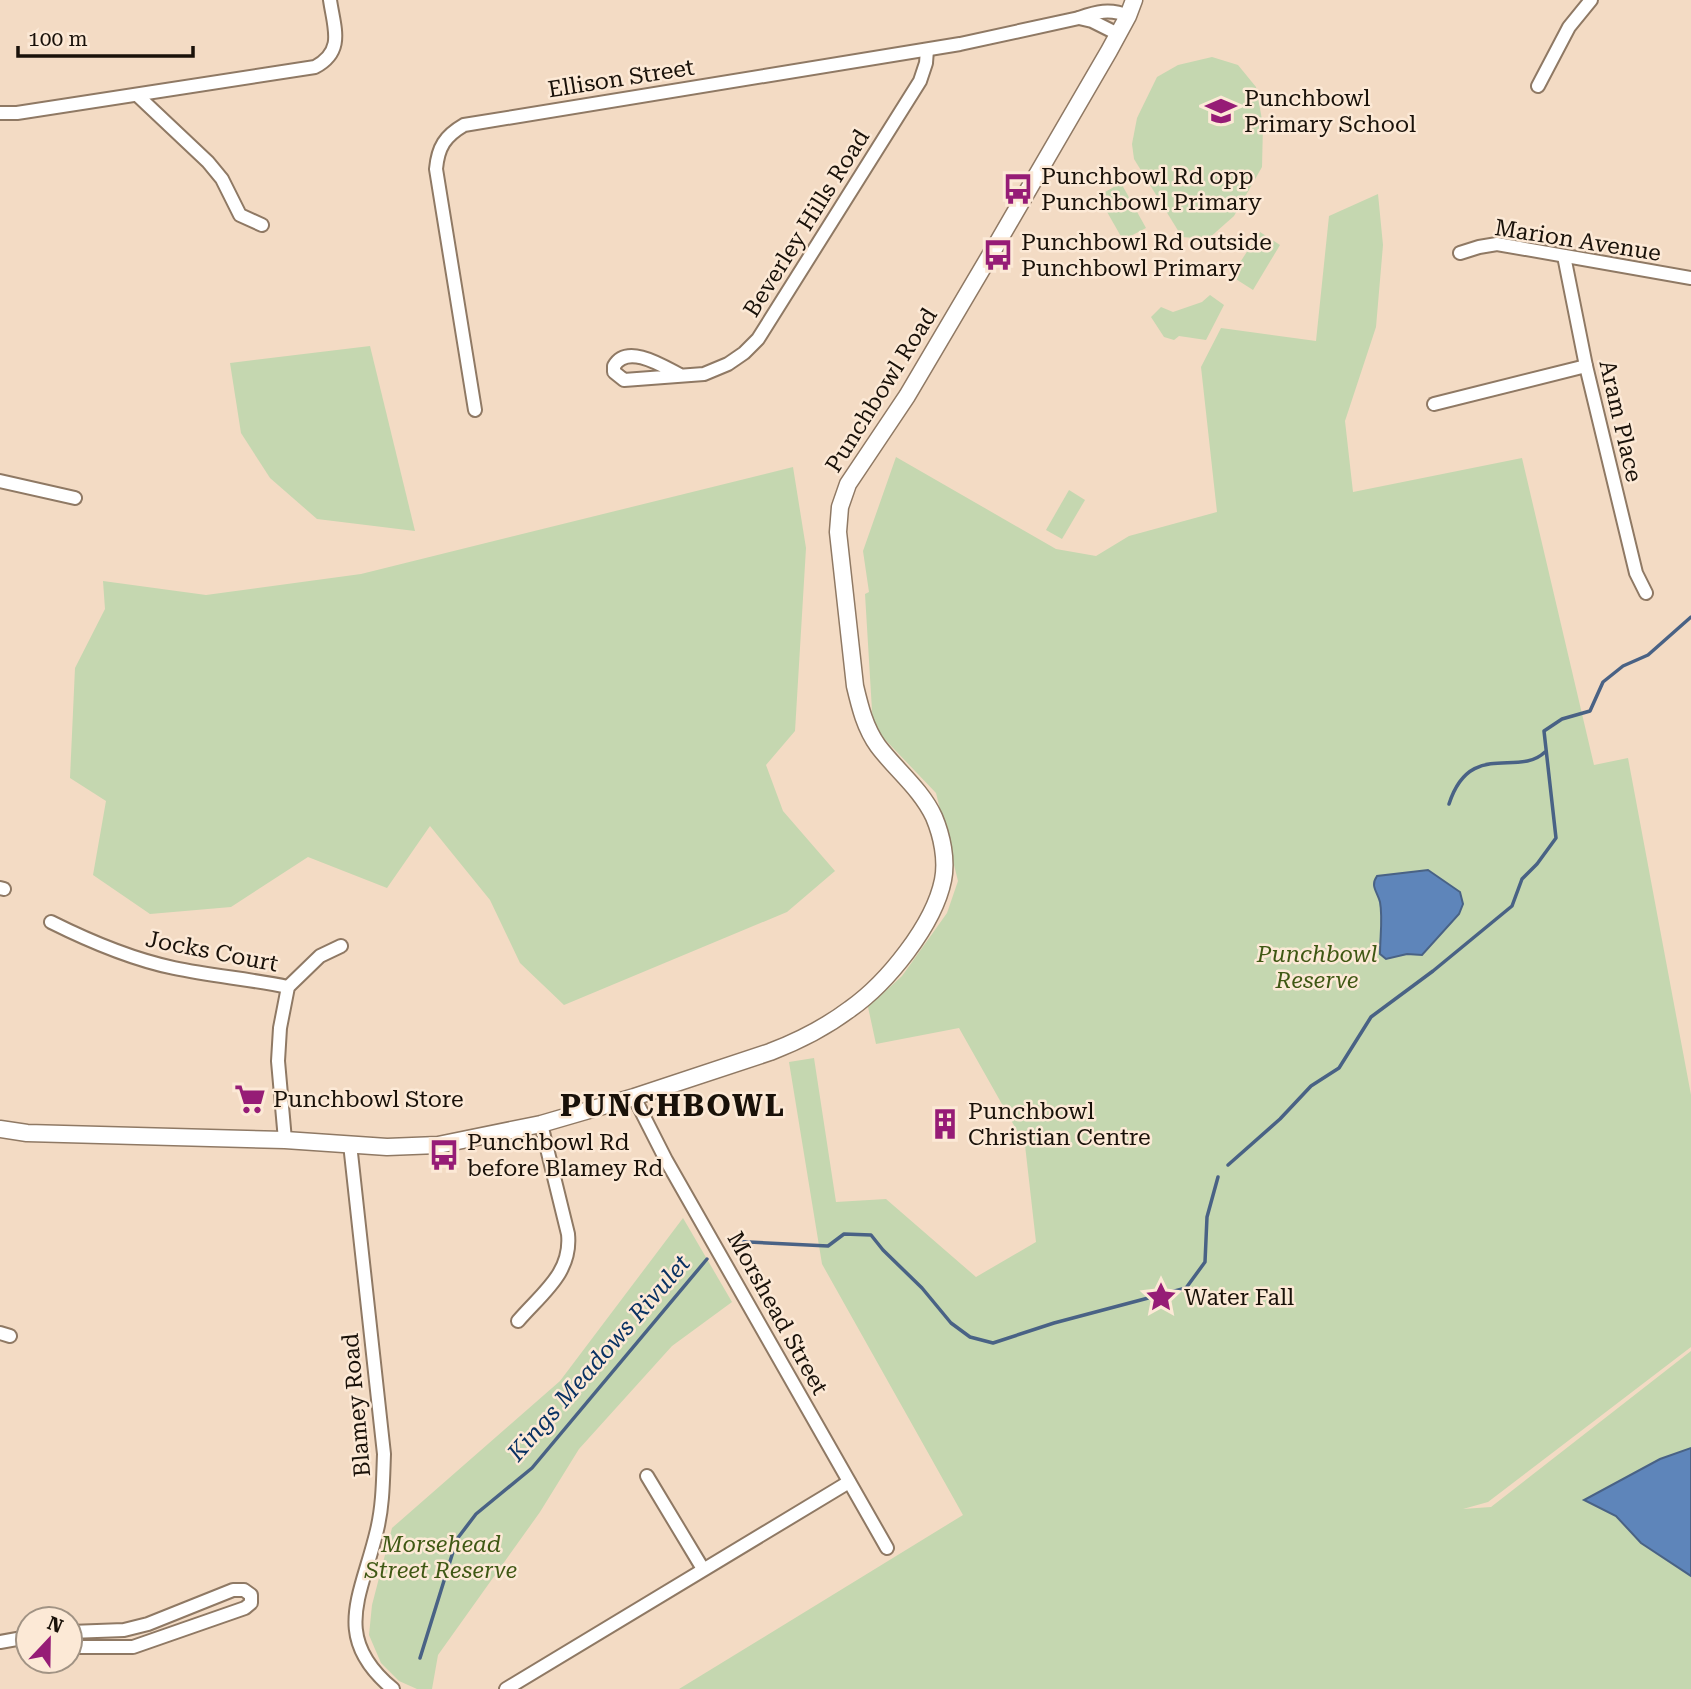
<svg xmlns="http://www.w3.org/2000/svg" width="1691" height="1689" viewBox="0 0 1691 1689" font-family="'Roboto Serif',serif">
<style>
.green{fill:#c5d7b0}
.water{fill:#5e85ba;stroke:#496285;stroke-width:2}
.lines{fill:none;stroke-linecap:round;stroke-linejoin:round}
.stream{stroke:#496285;stroke-width:3.5}
.minor-casing{stroke:#8f7964;stroke-width:16}
.tertiary-casing{stroke:#8f7964;stroke-width:19}
.minor{stroke:#fff;stroke-width:12}
.tertiary{stroke:#fff;stroke-width:16}
.labels{text-anchor:middle;stroke-width:5;stroke-linejoin:round;paint-order:stroke}
.street-label{font-size:23px;fill:#191109;stroke:#fce9d6}
.poi-label{font-size:23px;fill:#191109;stroke:#fce9d6;text-anchor:start}
.park-label{font-size:23px;font-style:italic;fill:#3f5814;stroke:#fce9d6}
.water-label{font-size:24px;font-style:italic;fill:#093263;stroke:#fce9d6}
.district-label{font-size:30px;font-weight:bold;letter-spacing:2px;fill:#191109;stroke:#fce9d6}
</style>
<rect width="100%" height="100%" fill="#f3dbc4"/>
<g class="green">
<polygon points="1212,57 1238,65 1256,87 1263,125 1262,167 1234,216 1208,239 1182,237 1134,159 1132,144 1137,118 1157,77 1178,65"/>
<polygon points="1121,183 1146,228 1123,240 1098,196"/>
<polygon points="1378,194 1383,245 1376,327 1345,421 1353,492 1522,458 1594,765 1628,758 1691,1095 1691,1347 1488,1502 1463,1509 1491,1507 1691,1351 1691,1689 679,1689 963,1515 822,1264 789,1062 814,1058 836,1202 886,1199 976,1277 1036,1242 1025,1145 959,1028 876,1044 868,1007 902,976 947,913 958,881 936,793 873,727 865,594 869,592 863,551 896,457 1056,549 1096,556 1129,536 1217,512 1201,367 1221,328 1316,341 1329,216"/>
<polygon points="1260,232 1280,245 1253,290 1231,276"/>
<polygon points="1210,295 1224,305 1206,340 1179,336 1174,340 1164,337 1151,317 1161,307 1173,312 1202,302"/>
<polygon points="370,346 415,531 317,519 270,478 241,433 230,363"/>
<polygon points="793,467 806,548 795,731 766,765 783,811 835,871 787,912 564,1005 520,963 490,900 430,826 387,888 308,857 231,907 150,914 93,875 106,801 70,778 75,668 105,609 103,581 206,595 361,574"/>
<polygon points="1069,490 1085,500 1062,539 1046,530"/>
<polygon points="683,1218 732,1302 672,1346 579,1449 540,1512 438,1655 432,1689 417,1689 399,1681 381,1663 369,1635 372,1605 392,1528 560,1381"/>
</g>
<g class="water">
<path d="M1428 870 1460 892 1463 904 1459 914 1422 955 1407 954 1386 959 1380 954C1380 937 1383 918 1380 902 1377 891 1370 886 1377 876Z"/>
<polygon points="1691,1448 1691,1576 1641,1543 1616,1516 1584,1500 1660,1459"/>
</g>
<g class="lines">
<g class="stream">
<path d="M1449 804C1470 739 1518 778 1545 752"/>
<polyline points="1228,1165 1280,1119 1311,1086 1339,1068 1371,1017 1433,971 1512,906 1522,879 1537,864 1556,838 1544,731 1562,719 1590,711 1603,682 1623,666 1648,655 1691,617"/>
<polyline points="729,1241 828,1246 844,1234 871,1235 883,1250 922,1288 951,1323 970,1337 993,1343 1054,1323 1186,1288 1205,1262 1207,1217 1218,1177"/>
<polyline points="420,1658 457,1539 476,1514 532,1468 707,1259"/>
</g>
<defs>
<g id="minor">
<polyline points="1079,18 1092,21 1118,34"/>
<polyline points="1538,86 1569,27 1591,0"/>
<polyline points="137,95 208,162 222,179 240,215 262,225"/>
<path d="M0 113H17L315 67C345 51 334 28 330 0"/>
<polyline points="1460,253 1479,247 1497,244 1691,278"/>
<polyline points="1564,256 1586,366 1636,573 1646,593"/>
<path d="M680 375C663 366 627 343 614 366V372L624 380 704 374 728 364 744 353 758 339 920 81 926 63 927 50"/>
<polyline points="1434,404 1586,366"/>
<path d="M475 410 436 169C438 147 445 136 464 125L960 44 1079 18C1096 12 1110 8 1128 16"/>
<polyline points="0,481 75,498"/>
<polyline points="0,888 4,889"/>
<path d="M51 922C91 942 131 959 174 968 212 976 250 979 288 987"/>
<polyline points="634,1097 666,1160 887,1548"/>
<polyline points="285,1140 278,1061 280,1028 288,987 320,956 341,946"/>
<path d="M350 1144 384 1454C383 1480 383 1505 377 1530 362 1595 330 1637 393 1689"/>
<path d="M518 1321C542 1293 572 1273 568 1234L541 1124"/>
<polyline points="0,1333 10,1336"/>
<polyline points="647,1476 703,1569"/>
<polyline points="70,1632 124,1630 148,1624 233,1590 244,1590 251,1595 251,1603 245,1608 133,1647 70,1647"/>
<polyline points="0,1642 28,1637"/>
<polyline points="506,1689 849,1482"/>
</g>
<path id="tertiary" d="M0 1129 27 1133 285 1140 387 1147 438 1145 541 1124 634 1097 770 1052C799 1041 826 1027 850 1009 887 983 934 925 943 880 947 860 942 836 934 817 921 789 896 770 878 746 865 728 860 707 855 686L838 532 840 507 848 484 907 396 995 247 1109 51 1128 16 1134 0"/>
</defs>
<use href="#minor" class="minor-casing"/>
<use href="#tertiary" class="tertiary-casing"/>
<use href="#minor" class="minor"/>
<use href="#tertiary" class="tertiary"/>
</g>
<defs>
<symbol id="school-bare" viewBox="-9 -9 18 18"><path d="M0-5L7-2L0 1L-7-2ZM-4 1L0 2.5L4 1V4Q0 6-4 4Z" fill="#961c76" stroke="#fce9d6" stroke-width="2.5" paint-order="stroke"/></symbol>
<symbol id="bus-bare" viewBox="-9 -9 18 18"><path d="M-5-6H5V4H4V6H2V4H-2V6H-4V4H-5ZM-3.5-4V0h7V-4ZM-3.5 1.2v1.5H-2V1.2ZM2 1.2v1.5H3.5V1.2Z" fill="#961c76" stroke="#fce9d6" stroke-width="2.5" paint-order="stroke"/></symbol>
<symbol id="supermarket-bare" viewBox="-9 -9 18 18"><path d="M-6-5.5h2.5l.6 2H6L4.5 2H-2.5L-4.4-4H-6ZM-1.5 3.2a1.3 1.3 0 1 0 .1 0ZM3 3.2a1.3 1.3 0 1 0 .1 0Z" fill="#961c76" stroke="#fce9d6" stroke-width="2.5" paint-order="stroke"/></symbol>
<symbol id="building-bare" viewBox="-9 -9 18 18"><path d="M-4-6H4V6H1V3H-1V6H-4ZM-2.5-4.3h1.7v1.8h-1.7ZM.8-4.3h1.7v1.8H.8ZM-2.5-1h1.7V.8h-1.7ZM.8-1h1.7V.8H.8Z" fill="#961c76" stroke="#fce9d6" stroke-width="2.5" paint-order="stroke"/></symbol>
<symbol id="sight-bare" viewBox="-9 -9 18 18"><path d="M0-6L1.8-2.2L6-1.7L2.9 1.2L3.7 5.4L0 3.3L-3.7 5.4L-2.9 1.2L-6-1.7L-1.8-2.2Z" fill="#961c76" stroke="#fce9d6" stroke-width="2.5" paint-order="stroke"/></symbol>
</defs>
<g fill-rule="evenodd">
<use href="#school-bare" x="1199" y="89" width="44" height="44"/>
<use href="#bus-bare" x="996" y="167" width="44" height="44"/>
<use href="#bus-bare" x="976" y="233" width="44" height="44"/>
<use href="#supermarket-bare" x="228" y="1077" width="44" height="44"/>
<use href="#building-bare" x="923" y="1102" width="44" height="44"/>
<use href="#bus-bare" x="422" y="1133" width="44" height="44"/>
<use href="#sight-bare" x="1139" y="1275" width="44" height="44"/>
</g>
<g class="labels">
<g class="street-label">
<text transform="translate(621 78) rotate(-9)" y="8">Ellison Street</text>
<text transform="translate(806 223) rotate(-58)" y="8">Beverley Hills Road</text>
<text transform="translate(1578 240) rotate(9)" y="8">Marion Avenue</text>
<text transform="translate(881 390) rotate(-58)" y="8">Punchbowl Road</text>
<text transform="translate(1621 421) rotate(77)" y="8">Aram Place</text>
<text transform="translate(212 951) rotate(11)" y="8">Jocks Court</text>
<text transform="translate(778 1313) rotate(61)" y="8">Morshead Street</text>
<text transform="translate(356 1405) rotate(-95)" y="8">Blamey Road</text>
</g>
<g class="poi-label">
<text x="1244" y="106">Punchbowl<tspan x="1244" dy="26">Primary School</tspan></text>
<text x="1041" y="184">Punchbowl Rd opp<tspan x="1041" dy="26">Punchbowl Primary</tspan></text>
<text x="1021" y="250">Punchbowl Rd outside<tspan x="1021" dy="26">Punchbowl Primary</tspan></text>
<text x="273" y="1107">Punchbowl Store</text>
<text x="968" y="1119">Punchbowl<tspan x="968" dy="26">Christian Centre</tspan></text>
<text x="467" y="1150">Punchbowl Rd<tspan x="467" dy="26">before Blamey Rd</tspan></text>
<text x="1184" y="1305">Water Fall</text>
</g>
<g class="park-label">
<text x="1317" y="962">Punchbowl<tspan x="1317" dy="26">Reserve</tspan></text>
<text x="441" y="1552">Morsehead<tspan x="441" dy="26">Street Reserve</tspan></text>
</g>
<g class="water-label">
<text transform="translate(599 1358) rotate(-49)" y="8">Kings Meadows Rivulet</text>
</g>
<g class="district-label">
<text x="673" y="1116">PUNCHBOWL</text>
</g>
</g>
<g transform="translate(49 1640) rotate(22)"><circle r="33" fill="#fce9d6" stroke="#a19384" stroke-width="2"/>
<path d="M0-5L12 26L0 18L-12 26Z" fill="#961c76"/>
<text y="-10" font-size="19" font-weight="bold" text-anchor="middle" fill="#191109">N</text>
</g>
<path d="M18 46v10h175v-10" fill="none" stroke="#191109" stroke-width="3.5"/>
<text x="28" y="46" font-size="21" fill="#191109" stroke="#fce9d6" stroke-width="5" paint-order="stroke">100 m</text>
</svg>
